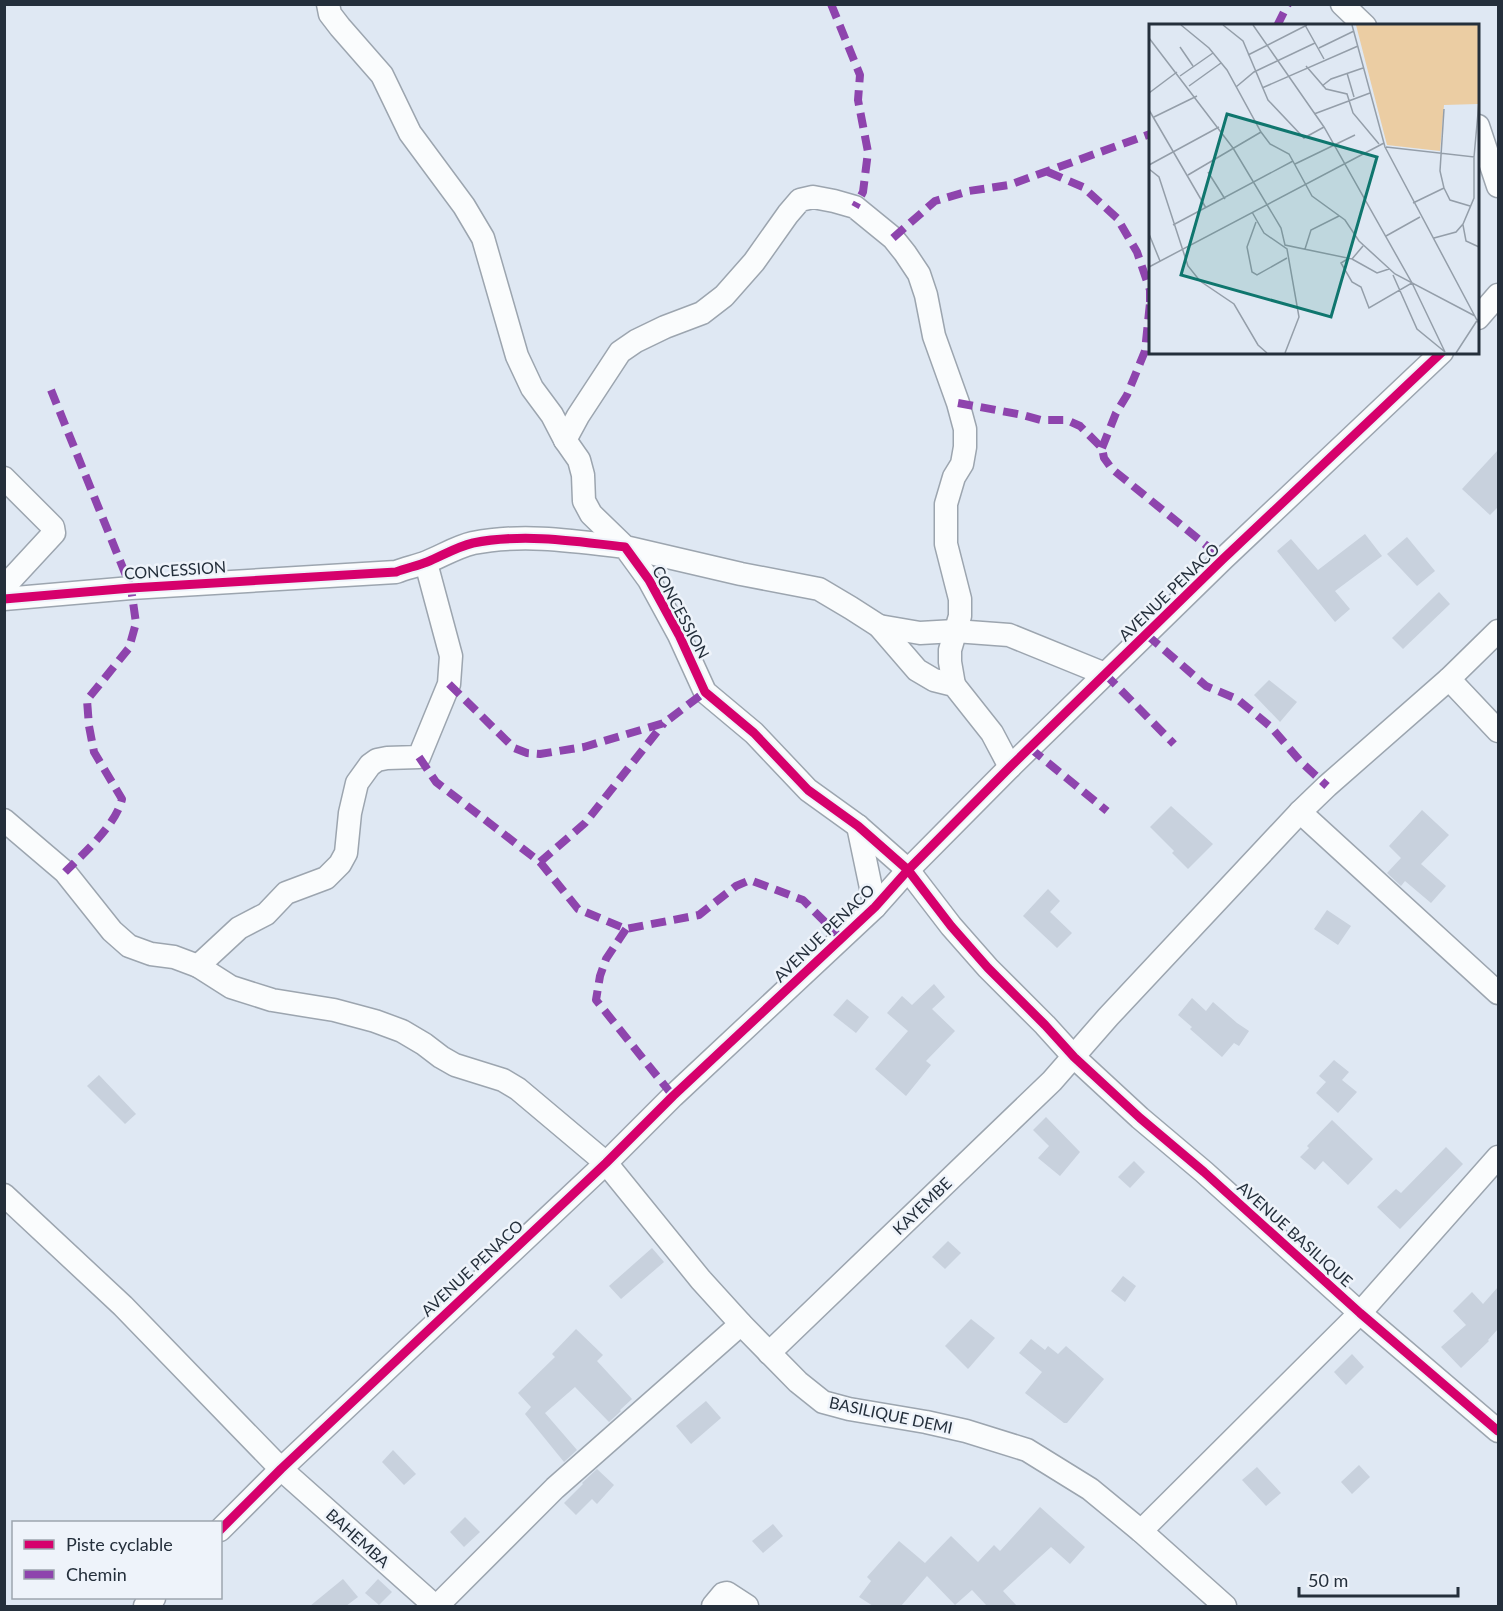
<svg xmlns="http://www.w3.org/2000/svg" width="1503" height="1611" viewBox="0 0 1503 1611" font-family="Lato,sans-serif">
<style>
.building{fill:#c8d1dd}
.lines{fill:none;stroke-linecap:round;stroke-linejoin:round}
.street-casing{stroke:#9ca5af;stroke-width:25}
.street{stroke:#fafcfd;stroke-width:22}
.quiet{stroke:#8e44ad;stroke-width:8;stroke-dasharray:15 8;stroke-linecap:butt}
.cycleway-casing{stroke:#eef3fa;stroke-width:13}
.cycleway{stroke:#d6006c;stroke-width:9}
.labels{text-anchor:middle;stroke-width:5;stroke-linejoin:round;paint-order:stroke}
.street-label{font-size:16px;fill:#242f3b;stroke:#eef3fa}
.inset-road{fill:none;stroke:#949ea9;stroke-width:1.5}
.view{fill:#0f766e;fill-opacity:0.15;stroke:#0f766e;stroke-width:3}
.inset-edge{fill:none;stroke:#242f3b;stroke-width:3}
</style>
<rect width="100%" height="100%" fill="#dfe8f3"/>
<g class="building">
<polygon points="1498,450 1498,507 1490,515 1462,489"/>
<polygon points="1365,534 1382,556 1335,591 1350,609 1335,622 1277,551 1291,539 1318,570"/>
<polygon points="1407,537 1435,571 1417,586 1387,554"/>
<polygon points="1439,592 1450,604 1403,649 1392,638"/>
<polygon points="1269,680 1297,702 1280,722 1254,695"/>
<polygon points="1171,806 1213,844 1188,869 1172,853 1174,851 1150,827"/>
<polygon points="1422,810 1449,835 1421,864 1446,886 1431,903 1405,881 1401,886 1387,873 1401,858 1389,846"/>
<polygon points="1048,889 1060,901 1050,912 1072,933 1057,948 1023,916"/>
<polygon points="1327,910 1351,926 1338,945 1314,929"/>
<polygon points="934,984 945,997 932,1009 955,1031 926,1061 931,1065 906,1096 875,1069 908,1031 887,1013 902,996 912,1005"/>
<polygon points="1192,998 1206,1011 1213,1002 1237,1023 1249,1031 1239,1046 1234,1043 1222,1057 1190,1029 1192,1027 1178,1015"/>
<polygon points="847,999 869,1017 856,1033 833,1015"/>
<polygon points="1334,1060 1349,1072 1342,1080 1357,1092 1338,1113 1316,1093 1326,1082 1319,1076"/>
<polygon points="99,1075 136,1114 125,1124 87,1086"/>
<polygon points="1046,1117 1080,1152 1060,1176 1038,1158 1049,1146 1033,1130"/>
<polygon points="1332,1120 1373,1159 1348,1185 1323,1161 1315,1170 1300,1157 1309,1148 1307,1146"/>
<polygon points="1446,1147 1463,1164 1400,1229 1377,1207 1396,1189 1401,1193"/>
<polygon points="1134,1161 1145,1172 1130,1188 1118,1177"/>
<polygon points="948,1241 961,1253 945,1269 932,1257"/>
<polygon points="652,1248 664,1262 621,1299 609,1286"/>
<polygon points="1123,1276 1136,1286 1125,1302 1111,1291"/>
<polygon points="1498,1287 1498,1329 1488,1340 1489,1341 1461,1368 1441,1347 1466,1325 1453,1311 1472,1292 1483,1304"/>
<polygon points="971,1319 995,1338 968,1369 945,1346"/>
<polygon points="576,1329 603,1355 597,1361 632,1399 620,1410 621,1411 609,1422 575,1387 545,1413 577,1450 564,1462 525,1414 531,1407 518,1393 555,1357 552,1354"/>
<polygon points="1031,1339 1045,1350 1048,1346 1058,1354 1066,1346 1104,1379 1067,1423 1064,1423 1025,1393 1042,1372 1019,1353"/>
<polygon points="1352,1354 1364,1367 1346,1385 1334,1372"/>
<polygon points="706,1401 721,1418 691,1444 676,1426"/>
<polygon points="393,1450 416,1474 404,1485 382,1462"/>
<polygon points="1359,1465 1370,1477 1352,1494 1341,1482"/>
<polygon points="1257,1467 1281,1493 1266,1506 1242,1480"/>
<polygon points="597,1469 614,1485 597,1504 592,1499 576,1515 564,1503 583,1484 582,1483"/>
<polygon points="1040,1507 1085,1547 1070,1564 1051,1547 1003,1591 1017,1606 987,1606 972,1590 955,1605 927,1576 901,1606 873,1606 859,1597 871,1581 867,1577 899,1541 925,1563 951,1536 978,1562 994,1545 1000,1551"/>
<polygon points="465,1517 480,1532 464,1547 450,1532"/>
<polygon points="773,1524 783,1536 763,1553 752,1541"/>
<polygon points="343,1579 358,1597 346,1606 310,1606"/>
<polygon points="378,1579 392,1592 379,1605 365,1593"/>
</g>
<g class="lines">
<defs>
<g id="street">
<polyline points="328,4 330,14 340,27 382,75 410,133 464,206 483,238 517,356 532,388 552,415 565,440 579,460 583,475 584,501 591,514 625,547 741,574 819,589 851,608 879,626 917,670 934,680 954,685 992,733 1010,767"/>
<polyline points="1342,4 1365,26"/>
<polyline points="1478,126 1498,186"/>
<polyline points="1478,318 1498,295"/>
<polyline points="565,440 578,416 620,352 636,341 665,327 702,313 724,296 754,262 788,214 800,200 813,197 834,201 855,207 893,238 905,253 919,274 926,295 934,336 958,403 965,429 965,447 962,464 954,477 946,504 946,544 960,599 960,616 950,650 950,662 954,685"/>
<polyline points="4,478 53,527 54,533 4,587"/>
<path d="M4 599 131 588 396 572C406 568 417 566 427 562 442 556 456 547 473 543 523 533 575 541 625 547L649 580 679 635 705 692 754 733 808 790 858 826 908 870 951 926 988 968 1045 1025 1074 1057 1140 1118 1204 1172 1360 1313 1498 1431"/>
<polyline points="879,626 920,633 955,631 1009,635 1105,674"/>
<polyline points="1449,679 1498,731"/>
<polyline points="1300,812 1498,993"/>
<polyline points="4,820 65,872 112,931 129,946 151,954 174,957 198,966 231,987 272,1000 334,1010 375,1021 402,1031 424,1044 441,1057 455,1065 503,1080 518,1089 606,1163 701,1280 741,1324 798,1382 823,1402 849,1409 926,1422 966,1431 1027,1450 1090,1489 1141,1531 1225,1606"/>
<polyline points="858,826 875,907"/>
<polyline points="198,966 239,928 266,914 286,893 326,878 340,864 346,853 350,813 357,783 370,765 377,760 387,758 419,757 449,684 451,656 426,563"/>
<polyline points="4,1195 123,1306 281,1469 435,1606"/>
<polyline points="769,1353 1052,1081 1108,1017 1300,812 1327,786 1449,679 1498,631"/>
<polyline points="220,1530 281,1469 606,1163 673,1096 875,907 908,870 1010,767 1223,559 1442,352"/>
<polyline points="1141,1531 1360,1313 1498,1157"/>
<polyline points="145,1606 154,1598"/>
<polyline points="437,1606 555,1488 741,1324"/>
<polyline points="713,1606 723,1594 727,1593 747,1606"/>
</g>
</defs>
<use href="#street" class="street-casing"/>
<use href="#street" class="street"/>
<g class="quiet">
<polyline points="831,4 860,75 858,100 868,152 863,192 855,207"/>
<polyline points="1277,26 1288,4"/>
<polyline points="1048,172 1083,187 1117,218 1137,252 1150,290 1150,302"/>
<polyline points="893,238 935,201 969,191 1009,185 1150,134"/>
<path d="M51 390 131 588 136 623 129 648 87 700 89 726 94 752 122 799C116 825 84 853 65 872"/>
<polyline points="958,403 1023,415 1041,420 1067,420 1080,426 1102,448 1104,458 1112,469 1223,559"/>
<polyline points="1102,448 1116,413 1127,395 1145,351 1150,303"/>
<polyline points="1147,635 1206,686 1237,699 1271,727 1301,762 1327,786"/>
<polyline points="1105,674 1174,744"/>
<polyline points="449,684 514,748 527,753 540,754 584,747 664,723 705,692"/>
<polyline points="1030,748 1107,811"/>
<polyline points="419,757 436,782 540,862 585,823 664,723"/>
<polyline points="540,862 578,909 626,929 699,915 736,886 750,880 803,900 841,938"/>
<polyline points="626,929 606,959 600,976 596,1000 673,1096"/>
</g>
<defs>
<g id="cycleway">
<path d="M4 599 131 588 396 572C406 568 417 566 427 562 442 556 456 547 473 543 523 533 575 541 625 547L649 580 679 635 705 692 754 733 808 790 858 826 908 870 951 926 988 968 1045 1025 1074 1057 1140 1118 1204 1172 1360 1313 1498 1431"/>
<polyline points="220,1530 281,1469 606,1163 673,1096 875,907 908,870 1010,767 1223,559 1442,352"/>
</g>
</defs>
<use href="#cycleway" class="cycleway-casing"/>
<use href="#cycleway" class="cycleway"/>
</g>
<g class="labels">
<g class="street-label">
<text transform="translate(175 570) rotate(-4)" y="6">CONCESSION</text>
<text transform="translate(1169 592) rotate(-44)" y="6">AVENUE PENACO</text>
<text transform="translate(681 612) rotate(62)" y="6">CONCESSION</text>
<text transform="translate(824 933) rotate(-44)" y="6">AVENUE PENACO</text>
<text transform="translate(922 1206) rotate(-44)" y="6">KAYEMBE</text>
<text transform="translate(1295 1234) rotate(42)" y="6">AVENUE BASILIQUE</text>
<text transform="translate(472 1268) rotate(-43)" y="6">AVENUE PENACO</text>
<text transform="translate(891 1415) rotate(12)" y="6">BASILIQUE DEMI</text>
<text transform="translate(358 1538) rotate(42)" y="6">BAHEMBA</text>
</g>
</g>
<g transform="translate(1149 24)">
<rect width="330" height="330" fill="#dfe8f3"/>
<path d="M207 1H330L329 80 295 81 291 127 238 121Z" fill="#ebcda3"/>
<path class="inset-road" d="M32 1 60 24 78 46 112 108 121 120 140 130 163 172 196 196 210 217 246 250 326 292M74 1 94 17 119 76 155 114 175 103M104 1 175 103 263 259 220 284 212 263 203 258 192 239 200 234M156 1 175 35M203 1 236 123 330 300M0 14 84 124 132 204 136 221 203 235 214 222M31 23 44 42M170 24 205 7M99 31 158 1M157 42 177 65 198 70 204 89 230 120M198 49 205 73M31 52 64 29M40 62 72 39M173 62 182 55 214 44M87 63 105 48 166 19M113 64 209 22M0 69 28 48M0 86 57 184M165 90 221 69M5 93 48 72M237 123 325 133 330 78M146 140 206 111M0 141 70 103M0 145 10 153 39 242 51 257 85 280 109 321 118 329M59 148 76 175M39 151 112 108M295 164 301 176 321 182M264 179 295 164 291 147 295 85M103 188 115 209 138 225 150 293 136 329M107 198 98 223 103 248 108 251 138 234M24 201 144 137M314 201 317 217 330 223M0 210 11 237M237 212 271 193M285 214 307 208 314 200 325 174V133M156 225 162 206 190 192M203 235 228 249 240 245M0 243 235 119M244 251 268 305 296 328M263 259 296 328M307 329 329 295"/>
<path class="view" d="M78 90 228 133 182 293 32 251Z"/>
<rect width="330" height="330" class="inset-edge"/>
</g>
<rect width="1503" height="1611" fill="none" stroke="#242f3b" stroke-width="12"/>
<rect x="12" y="1521" width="210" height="78" fill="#eef3fa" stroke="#9da5ae" stroke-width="1.5"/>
<rect x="24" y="1540" width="30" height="9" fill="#d6006c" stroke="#9da5ae" stroke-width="1.5"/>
<text x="66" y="1551" font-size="18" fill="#242f3b">Piste cyclable</text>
<rect x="24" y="1570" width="30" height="9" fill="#8e44ad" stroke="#9da5ae" stroke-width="1.5"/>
<text x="66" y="1581" font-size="18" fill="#242f3b">Chemin</text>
<path d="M1299 1587v9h159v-9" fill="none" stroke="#242f3b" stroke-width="3"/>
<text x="1308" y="1587" font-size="18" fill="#242f3b" stroke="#eef3fa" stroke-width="4.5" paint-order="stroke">50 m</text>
</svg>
